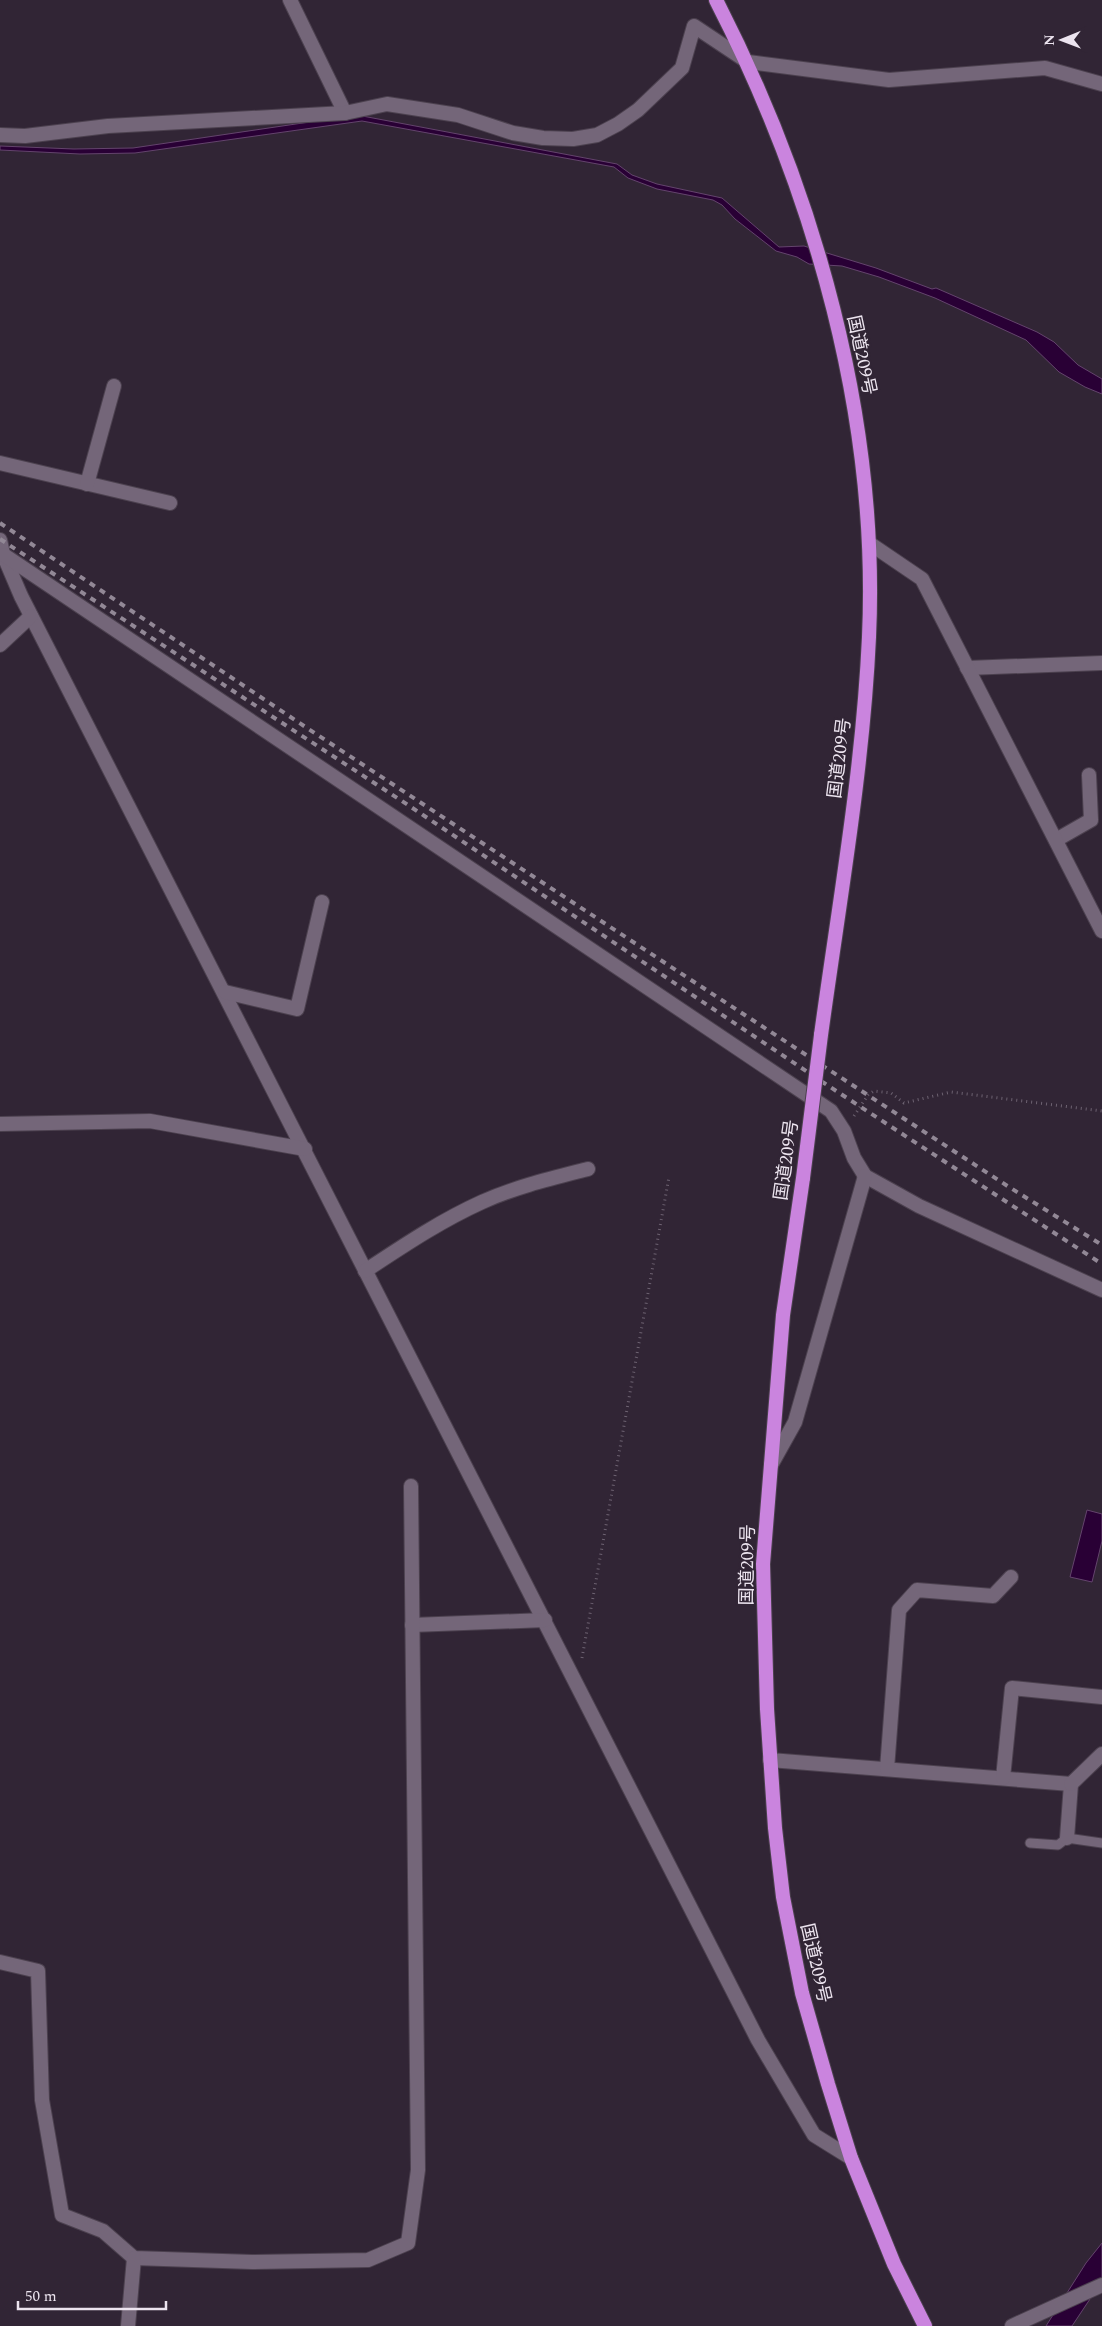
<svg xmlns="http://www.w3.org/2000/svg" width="1102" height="2326" viewBox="0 0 1102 2326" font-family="Spectral,'Noto Sans JP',serif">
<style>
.water{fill:#290035;stroke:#64446d}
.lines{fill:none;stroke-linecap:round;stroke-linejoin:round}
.service-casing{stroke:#4c414f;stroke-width:11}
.minor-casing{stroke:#4c414f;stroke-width:16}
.tertiary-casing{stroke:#4c414f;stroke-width:16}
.trunk-casing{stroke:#4c414f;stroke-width:16}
.path{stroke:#6d6271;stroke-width:3;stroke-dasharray:1 4;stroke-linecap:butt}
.service{stroke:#746679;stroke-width:9}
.minor{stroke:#746679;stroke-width:14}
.tertiary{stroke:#746679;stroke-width:14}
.trunk{stroke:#ca84de;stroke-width:14}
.rail{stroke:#928896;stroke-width:4;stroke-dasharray:6 6;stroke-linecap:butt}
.trunk-bridge-casing{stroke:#4c414f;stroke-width:16;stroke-linecap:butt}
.trunk-bridge{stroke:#ca84de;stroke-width:14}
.labels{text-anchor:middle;stroke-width:4.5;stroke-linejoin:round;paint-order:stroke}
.street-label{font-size:18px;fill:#ece4ef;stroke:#312535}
</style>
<rect width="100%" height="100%" fill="#312535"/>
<g class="water">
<polygon points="357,115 617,164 632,175 657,184 722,198 779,247 804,246 876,268 932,289 936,288 1037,332 1054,342 1078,365 1102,379 1102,394 1085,387 1059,372 1026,340 935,298 879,277 842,266 809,264 797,257 776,251 735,219 722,205 713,200 657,189 628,178 614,167 362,121 135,153 80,154 0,150 0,146 74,149 133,148"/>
<polygon points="1087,1510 1102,1514 1102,1541 1092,1582 1070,1577"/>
<polygon points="1102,2243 1102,2281 1072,2326 1046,2326 1086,2263"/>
</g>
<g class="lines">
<defs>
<polyline id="service" points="1030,1843 1058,1845 1067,1838 1102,1843"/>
<g id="minor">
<polyline points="290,0 345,113"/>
<polyline points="0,135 25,136 108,126 345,113 387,104 458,115 513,133 543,138 573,139 597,135 618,124 638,110 682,68 694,26 748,62 889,80 1045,68 1102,84"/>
<polyline points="0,463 170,503"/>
<polyline points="87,484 114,386"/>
<polyline points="0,540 3,554 21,596 758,2040 814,2135 851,2158"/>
<polyline points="4,555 831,1111 844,1131 854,1158 865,1176 919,1206 1102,1290"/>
<polyline points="0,645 31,616"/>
<polyline points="967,668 1102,663"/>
<polyline points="1056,840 1091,820 1089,775"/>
<polyline points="225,992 297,1009 322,902"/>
<polyline points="0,1124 150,1121 305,1149"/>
<path d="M365 1271C403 1246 440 1221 482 1202 515 1187 553 1178 588 1169"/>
<polyline points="771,1465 795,1422 865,1176"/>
<polyline points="412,1625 545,1620"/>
<polyline points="770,1760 1071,1784 1067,1838"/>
<polyline points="887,1769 899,1610 917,1590 993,1596 1011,1577"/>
<polyline points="1003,1778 1012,1688 1102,1697"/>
<polyline points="1071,1784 1102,1754"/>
<polyline points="0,1962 38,1971 42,2100 62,2215 103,2231 134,2258 252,2262 368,2260 408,2243 418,2170 411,1486"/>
<polyline points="128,2326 134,2258"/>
</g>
<g id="tertiary">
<polyline points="869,543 922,579 1102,931"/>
<polyline points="1012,2326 1102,2285"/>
</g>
<g id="trunk">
<path d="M716 0C815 193 879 419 869 637 863 770 839 903 821 1035"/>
<polyline points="803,1178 783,1315 763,1564 767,1709 775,1828 783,1897 802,1993 828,2084 851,2158 894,2264 925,2326"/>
</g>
</defs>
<use href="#service" class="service-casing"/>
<use href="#minor" class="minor-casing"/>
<use href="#tertiary" class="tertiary-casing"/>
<use href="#trunk" class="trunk-casing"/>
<g class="path">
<polyline points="854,1116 868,1095 874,1091 891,1093 904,1103 951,1092 1102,1111"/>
<polyline points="582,1658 669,1177"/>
</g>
<use href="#service" class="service"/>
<use href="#minor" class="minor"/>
<use href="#tertiary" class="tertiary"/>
<use href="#trunk" class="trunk"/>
<g class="rail">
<polyline points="0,523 307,728 688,978 1009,1187 1102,1245"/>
<polyline points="0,539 408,805 824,1083 1102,1264"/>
</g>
<defs>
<polyline id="trunk-bridge" points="803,1178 821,1035"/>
</defs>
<use href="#trunk-bridge" class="trunk-bridge-casing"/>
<use href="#trunk-bridge" class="trunk-bridge"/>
</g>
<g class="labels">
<g class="street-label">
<text transform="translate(862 355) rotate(78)" y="6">国道209号</text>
<text transform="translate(839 758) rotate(-83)" y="6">国道209号</text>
<text transform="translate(786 1160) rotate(-82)" y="6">国道209号</text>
<text transform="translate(747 1565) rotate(-89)" y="6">国道209号</text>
<text transform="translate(816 1963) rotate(77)" y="6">国道209号</text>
</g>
</g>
<g transform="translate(1062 40) rotate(269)" stroke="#312535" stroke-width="4" paint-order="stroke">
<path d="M0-4L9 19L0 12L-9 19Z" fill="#ece4ef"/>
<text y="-8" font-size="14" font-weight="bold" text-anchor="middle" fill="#ece4ef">N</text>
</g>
<path d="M18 2301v8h148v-8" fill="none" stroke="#ece4ef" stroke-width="2.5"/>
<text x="25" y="2301" font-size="15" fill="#ece4ef" stroke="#312535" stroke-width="4" paint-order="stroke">50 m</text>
</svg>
